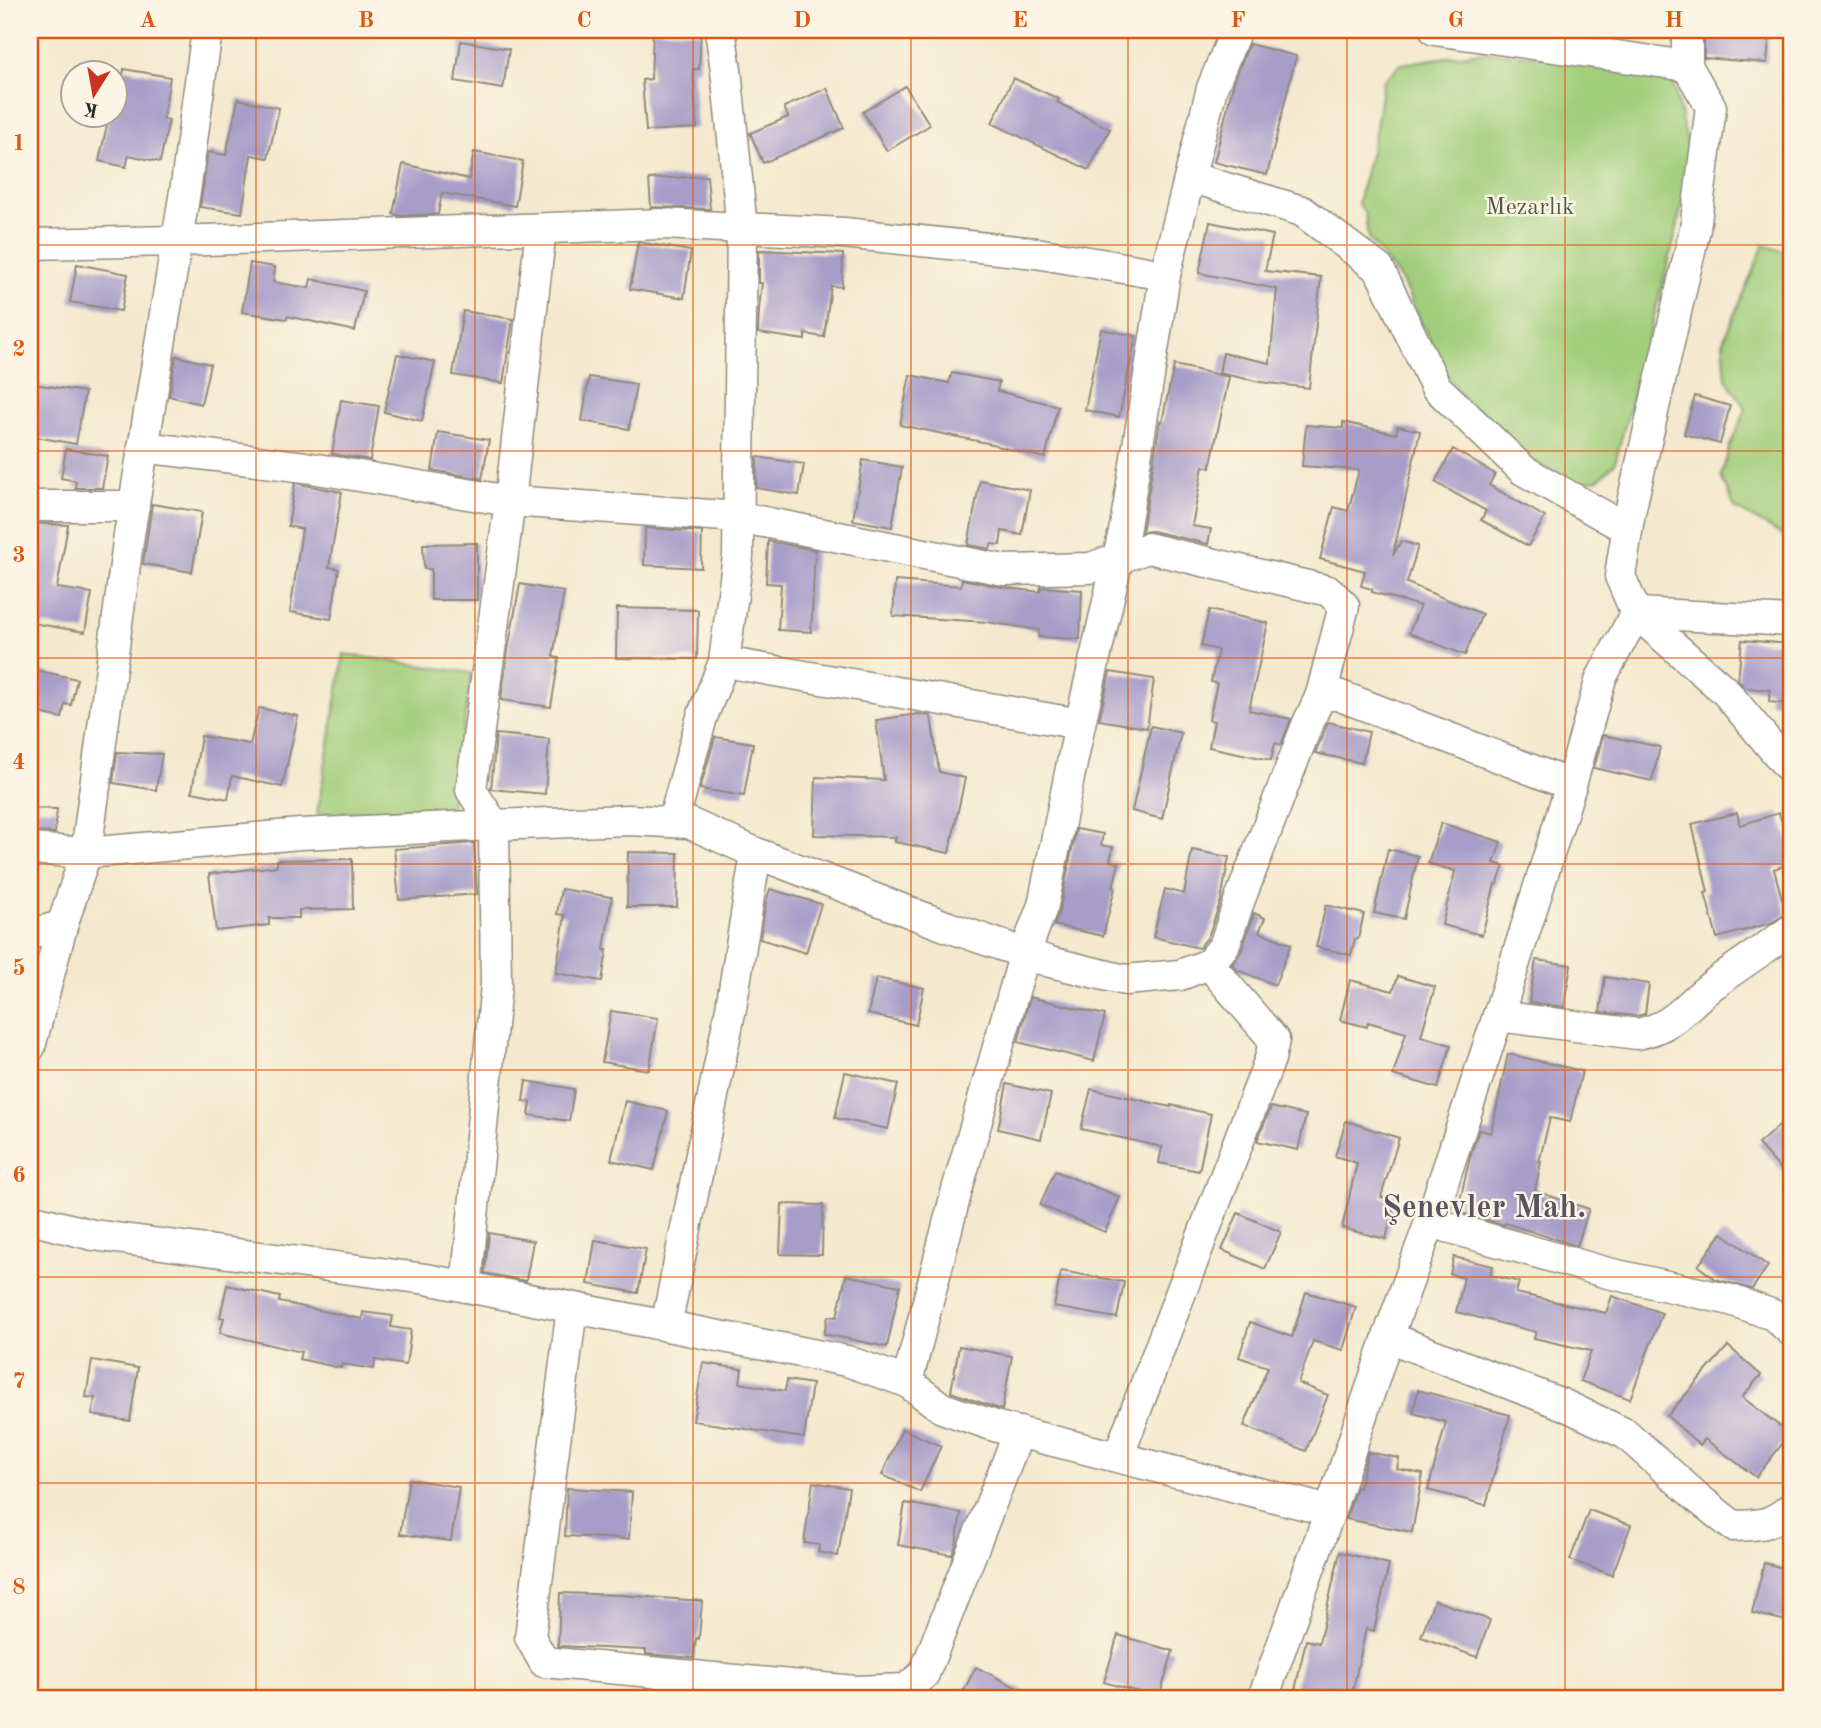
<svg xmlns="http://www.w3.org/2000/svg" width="1821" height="1728" viewBox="0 0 1821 1728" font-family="'Old Standard TT',serif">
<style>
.green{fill:#a1ce7c;stroke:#667c54;stroke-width:2}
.building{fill:#a79dc9}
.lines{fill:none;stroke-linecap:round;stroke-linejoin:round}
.minor-casing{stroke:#908a7c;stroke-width:33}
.minor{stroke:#fff;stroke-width:30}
.grid{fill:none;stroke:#df570e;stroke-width:2;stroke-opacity:0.55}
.labels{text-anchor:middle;stroke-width:5;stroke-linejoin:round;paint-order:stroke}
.park-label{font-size:24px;fill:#4e5c43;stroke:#fcf5e5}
.district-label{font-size:32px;font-weight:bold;fill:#565362;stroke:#fcf5e5}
.neatline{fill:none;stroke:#df570e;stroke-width:2.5}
.grid-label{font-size:23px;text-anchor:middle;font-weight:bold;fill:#df570e}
</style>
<rect width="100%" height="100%" fill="#fcf5e5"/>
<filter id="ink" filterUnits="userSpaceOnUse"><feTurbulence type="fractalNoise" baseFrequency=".0143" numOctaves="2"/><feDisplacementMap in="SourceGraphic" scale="14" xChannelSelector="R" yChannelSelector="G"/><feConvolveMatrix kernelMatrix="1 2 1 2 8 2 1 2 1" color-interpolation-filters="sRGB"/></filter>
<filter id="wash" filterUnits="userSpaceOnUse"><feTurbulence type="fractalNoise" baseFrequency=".00686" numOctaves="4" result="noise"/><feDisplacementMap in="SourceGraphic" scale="28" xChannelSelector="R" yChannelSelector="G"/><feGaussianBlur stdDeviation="1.57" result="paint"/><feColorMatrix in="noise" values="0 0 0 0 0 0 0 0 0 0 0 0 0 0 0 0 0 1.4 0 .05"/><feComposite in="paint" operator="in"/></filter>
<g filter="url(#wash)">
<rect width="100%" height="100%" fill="#f4e9ce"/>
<g class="green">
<polygon points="1480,52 1597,59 1672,79 1691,159 1676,233 1615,463 1599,479 1575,484 1523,456 1481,423 1442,367 1402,281 1368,238 1365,213 1358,203 1375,134 1383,81 1401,64"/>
<polygon points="1764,245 1791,254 1791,540 1735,508 1721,477 1730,445 1746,409 1726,379 1723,341"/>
<polygon points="344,654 472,673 451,806 317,814"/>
</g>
<g id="blocks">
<g class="building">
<polygon points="653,30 701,32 699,69 693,69 697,128 646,131 642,80 651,79"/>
<polygon points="1704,30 1770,30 1767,63 1704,58"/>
<polygon points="461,41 509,49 503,89 455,81"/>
<polygon points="1249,44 1296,56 1267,175 1214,162 1234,81"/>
<polygon points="124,69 170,77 163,119 169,120 160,162 129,155 126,167 99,161 109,116 116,116"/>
<polygon points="1013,78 1059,99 1057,102 1110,129 1089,170 992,123"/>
<polygon points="905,86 930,125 887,151 863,112"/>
<polygon points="827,88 844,128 763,163 750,133 788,117 784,107"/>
<polygon points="238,99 279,108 268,158 251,155 242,213 200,207 208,152 226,155"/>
<polygon points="474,152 523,161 515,206 442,193 438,214 401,216 393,214 403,164 469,179"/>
<polygon points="707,176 710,209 651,207 649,179"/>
<polygon points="1210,222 1273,235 1265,271 1321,277 1309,388 1260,382 1219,373 1223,353 1270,363 1277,289 1199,273"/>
<polygon points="638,242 691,251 684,298 630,289"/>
<polygon points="759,250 843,254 842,287 831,286 824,337 805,334 805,340 758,333 759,309 762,283 759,283"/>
<polygon points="250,263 275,267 273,282 309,288 311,279 364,291 355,331 287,316 287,319 242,312"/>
<polygon points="77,264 128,274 121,311 70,302"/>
<polygon points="463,311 513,319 503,383 453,375"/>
<polygon points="1101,329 1136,336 1119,417 1085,410"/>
<polygon points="397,354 435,362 422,421 384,412"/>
<polygon points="176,356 210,364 201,404 169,396"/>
<polygon points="1174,365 1229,377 1210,468 1203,466 1192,526 1211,529 1208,544 1152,531 1142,532 1160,421 1162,422"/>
<polygon points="952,373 999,382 997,391 1058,406 1045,458 997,446 997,445 900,425 910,375 949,383"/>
<polygon points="589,377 636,384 629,429 582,421"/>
<polygon points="34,384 85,392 76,444 30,436 30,412"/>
<polygon points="1695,396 1730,406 1720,444 1684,434"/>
<polygon points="341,400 379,406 370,460 332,454"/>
<polygon points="1343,422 1396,434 1398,426 1420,431 1393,555 1401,541 1418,546 1407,583 1482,614 1465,655 1409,633 1420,606 1372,592 1372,589 1361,586 1365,571 1320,559 1334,507 1348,511 1359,470 1302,466 1306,425 1343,428"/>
<polygon points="438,432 489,440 482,479 432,470"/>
<polygon points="66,449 108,456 102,488 75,488 76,481 61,478"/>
<polygon points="1453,449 1495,474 1489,485 1545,517 1528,546 1481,520 1486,511 1435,482"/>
<polygon points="757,457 804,464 799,495 756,488"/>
<polygon points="863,460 902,467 892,527 853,520"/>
<polygon points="980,480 1030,490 1022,535 1002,531 1000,545 991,544 990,549 968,545"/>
<polygon points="295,483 342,492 329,567 339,569 331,619 290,612 302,529 288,526"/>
<polygon points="152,504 202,512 192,572 143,564"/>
<polygon points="30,523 68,525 57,588 92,593 85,632 32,623 35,609 30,608"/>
<polygon points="645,528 702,532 701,568 644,565"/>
<polygon points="768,541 815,550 811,632 778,630 781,584 766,583"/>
<polygon points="477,543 477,600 431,600 431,569 424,569 423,544"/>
<polygon points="962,579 1001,587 1040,592 1041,587 1082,590 1080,639 1038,637 1039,630 987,622 893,616 895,581 961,586"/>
<polygon points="520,584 564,592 553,657 559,658 551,707 501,700 508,650"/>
<polygon points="617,608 698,610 697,659 616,658"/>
<polygon points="1209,610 1268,623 1249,710 1291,719 1281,745 1275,743 1271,760 1209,747 1214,721 1209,720 1217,683 1211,682 1218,650 1201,646"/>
<polygon points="1742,640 1791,644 1791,704 1769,702 1770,690 1745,688 1738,680"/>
<polygon points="30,669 77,679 71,705 65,704 62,718 30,711"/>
<polygon points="1110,672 1154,679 1147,728 1099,720"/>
<polygon points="259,708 298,716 282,787 232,776 228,799 192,792 201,736 250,744"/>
<polygon points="918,714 931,716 939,772 965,778 949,853 895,842 896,837 814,835 816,777 884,780 876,720"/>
<polygon points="1328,722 1369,732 1362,763 1315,753"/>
<polygon points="1151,726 1181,733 1162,819 1132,811"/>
<polygon points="496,734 549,739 545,794 491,789"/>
<polygon points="1603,735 1660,747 1652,781 1594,768"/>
<polygon points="715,737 753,743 744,796 700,789"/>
<polygon points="117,752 162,754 156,790 113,783"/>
<polygon points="30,808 57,809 55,833 30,832"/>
<polygon points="1737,813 1740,825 1779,813 1791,851 1791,863 1774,869 1786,914 1771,923 1717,938 1705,893 1708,892 1692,824"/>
<polygon points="1441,823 1501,842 1494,863 1504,866 1497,885 1495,884 1482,935 1442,925 1455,871 1428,863"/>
<polygon points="1076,829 1103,834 1101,845 1113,847 1110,861 1119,863 1113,888 1115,888 1103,936 1054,925 1060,909"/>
<polygon points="474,843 477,894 399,900 394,849"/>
<polygon points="1388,849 1418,856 1404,919 1374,913"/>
<polygon points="1192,850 1229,857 1221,900 1208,937 1199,948 1153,937 1165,889 1184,894"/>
<polygon points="628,852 678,853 677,907 627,907"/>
<polygon points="352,859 353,909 299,910 299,918 269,918 269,925 216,931 209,874 277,866 277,860"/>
<polygon points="561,889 612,897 604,950 607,950 602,981 556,973 565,915 557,914"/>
<polygon points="770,889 821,904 806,953 760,939 766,902"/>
<polygon points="1326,905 1364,914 1358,939 1355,939 1351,955 1316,947"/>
<polygon points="1254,913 1265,918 1259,932 1291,944 1275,985 1237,970 1232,964 1241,952"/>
<polygon points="1536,960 1571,965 1564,1007 1529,1002"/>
<polygon points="1398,976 1435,987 1421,1036 1451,1045 1438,1088 1393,1075 1406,1033 1368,1022 1367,1027 1340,1020 1350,980 1393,991"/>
<polygon points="1605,977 1649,984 1645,1014 1636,1016 1600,1012"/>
<polygon points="876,978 924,988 916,1025 868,1014"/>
<polygon points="1030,997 1105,1015 1094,1061 1018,1042"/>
<polygon points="611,1011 658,1018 649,1070 602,1062"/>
<polygon points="1508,1054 1582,1071 1570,1122 1550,1118 1539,1162 1541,1162 1535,1191 1589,1209 1577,1246 1505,1223 1504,1225 1457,1212 1471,1153 1479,1130 1491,1133"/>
<polygon points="845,1072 898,1084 888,1129 835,1118"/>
<polygon points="526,1081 574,1089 569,1121 529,1115 531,1102 523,1101"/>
<polygon points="1007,1084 1051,1094 1041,1139 998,1129"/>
<polygon points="1091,1089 1171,1107 1171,1105 1211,1114 1199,1171 1159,1163 1162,1147 1081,1129"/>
<polygon points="625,1101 668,1111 654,1170 611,1160"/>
<polygon points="1271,1107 1306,1115 1298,1150 1257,1141"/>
<polygon points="1791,1115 1791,1181 1758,1144"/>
<polygon points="1346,1121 1399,1138 1381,1197 1395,1201 1386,1239 1342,1228 1357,1163 1335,1156"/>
<polygon points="1055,1171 1120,1197 1105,1232 1040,1205"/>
<polygon points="782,1204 823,1205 822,1255 780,1254"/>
<polygon points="1238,1213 1281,1232 1265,1269 1222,1250"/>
<polygon points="489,1233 533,1241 526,1281 485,1273"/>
<polygon points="1722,1233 1768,1266 1752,1289 1715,1279 1698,1266"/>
<polygon points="595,1240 646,1249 638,1293 588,1284"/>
<polygon points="1454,1257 1493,1266 1490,1275 1519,1282 1516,1293 1606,1313 1612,1296 1662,1313 1630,1399 1580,1381 1591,1351 1534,1338 1536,1332 1456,1312 1464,1278 1450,1274"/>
<polygon points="1061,1271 1124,1282 1117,1318 1054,1307"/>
<polygon points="846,1275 900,1286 887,1347 824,1334 828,1316 837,1317"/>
<polygon points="227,1285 280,1297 279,1302 362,1319 363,1312 393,1316 391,1327 411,1330 406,1365 375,1360 374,1369 342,1364 341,1368 299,1359 301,1352 220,1333 224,1318 220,1317"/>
<polygon points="1306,1292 1356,1307 1343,1350 1313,1341 1298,1383 1328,1395 1306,1451 1244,1426 1268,1367 1239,1357 1250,1322 1292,1337"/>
<polygon points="959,1346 1012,1356 1002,1410 951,1392"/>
<polygon points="1728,1346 1761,1375 1742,1397 1790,1434 1756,1477 1705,1439 1700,1445 1667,1416"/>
<polygon points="92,1360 138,1368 130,1421 92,1415 95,1398 86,1397"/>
<polygon points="703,1363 742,1369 740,1383 785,1391 787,1380 812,1384 804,1438 693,1421"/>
<polygon points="1418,1390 1510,1415 1486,1505 1428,1490 1446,1422 1413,1413"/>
<polygon points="902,1429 941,1446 920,1492 882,1475"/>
<polygon points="1368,1452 1399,1458 1397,1469 1423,1474 1412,1532 1346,1519 1356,1487 1359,1488"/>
<polygon points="409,1479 459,1487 451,1541 400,1534"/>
<polygon points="813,1482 849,1488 838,1556 818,1552 819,1545 804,1543"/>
<polygon points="567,1488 632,1492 629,1539 565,1536"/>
<polygon points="905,1503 961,1513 956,1546 952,1555 898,1545"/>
<polygon points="1589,1510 1631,1525 1612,1575 1570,1560"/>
<polygon points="1340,1552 1389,1564 1374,1631 1366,1629 1351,1698 1308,1698 1294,1695 1306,1640 1319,1643"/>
<polygon points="1764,1563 1791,1570 1791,1622 1752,1613"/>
<polygon points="560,1593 621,1595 702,1601 699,1639 696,1638 694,1658 646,1654 646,1650 558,1646"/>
<polygon points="1434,1600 1490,1620 1477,1657 1421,1637"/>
<polygon points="1118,1635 1173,1651 1159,1698 1104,1682"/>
<polygon points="976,1667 1037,1698 960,1698"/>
</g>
</g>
</g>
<g filter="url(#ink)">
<use href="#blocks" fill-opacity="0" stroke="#908a7c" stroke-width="2"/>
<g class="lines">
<defs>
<g id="minor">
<polyline points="1435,30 1687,66"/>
<polyline points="1687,30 1687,66 1711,107 1695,229 1630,512 1620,576 1636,613 1725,691 1791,770"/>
<polyline points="1190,177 1302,211 1379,269 1436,387 1523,470 1627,529"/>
<polyline points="30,244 177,241 662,224 844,233 1036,253 1165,275"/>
<polyline points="143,447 305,467 510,501 739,517 1004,570 1090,568 1148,548 1329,591 1344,606 1321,695"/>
<polyline points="30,506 134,506"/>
<polyline points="724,662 1080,724"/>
<polyline points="673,822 702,717 724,662 738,556 742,228 726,70 720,30"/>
<polyline points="30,849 86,853 300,834 494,825 629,820 689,823 756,853 948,927 1050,962 1125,980 1180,975 1209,964 1224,946 1240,899 1307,725 1321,695 1338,695 1571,785"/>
<polyline points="30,934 62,926"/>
<path d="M1498 1016 1637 1034C1677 1026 1684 1006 1714 984 1739 965 1766 948 1791 930"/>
<polyline points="30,1047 62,926 86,853 129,535 186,185 207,30"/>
<polyline points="30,1219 93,1235 426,1279 847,1361 907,1382 942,1408 998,1427 1330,1511"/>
<polyline points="1430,1222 1608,1273 1731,1300 1773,1315 1791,1331"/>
<polyline points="466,1287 496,985 494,825 471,790 510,501 541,229"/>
<polyline points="572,1308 530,1637 544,1662 855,1691 906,1689 924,1674 1019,1432"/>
<polyline points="666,1326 731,1008 756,853"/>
<path d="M1388 1337 1562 1404 1626 1434 1699 1499 1733 1526C1760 1525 1770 1526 1791 1508"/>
<polyline points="907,1382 957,1190 1025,953 1043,905 1080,724 1125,527 1165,275 1212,88 1236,30"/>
<polyline points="1118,1457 1270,1059 1274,1040 1209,964"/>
<polyline points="1263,1698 1330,1511 1388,1337 1430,1222 1498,1016 1571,785 1601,678 1636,613 1791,621"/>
</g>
</defs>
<use href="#minor" class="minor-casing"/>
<use href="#minor" class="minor"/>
</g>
</g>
<path class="grid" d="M256 30V1698M475 30V1698M693 30V1698M911 30V1698M1128 30V1698M1347 30V1698M1565 30V1698M30 245H1791M30 451H1791M30 658H1791M30 864H1791M30 1070H1791M30 1277H1791M30 1483H1791"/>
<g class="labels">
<g class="park-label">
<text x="1530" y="214">Mezarlık</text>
</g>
<g class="district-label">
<text x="1484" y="1217">Şenevler Mah.</text>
</g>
</g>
<rect width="1821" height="1728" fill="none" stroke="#fcf5e5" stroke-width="77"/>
<g transform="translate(94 94) rotate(191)"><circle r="33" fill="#fcf5e5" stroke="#a8a49b" stroke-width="2"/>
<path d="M0-5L12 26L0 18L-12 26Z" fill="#c8321e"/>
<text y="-10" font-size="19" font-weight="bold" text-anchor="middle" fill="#2b2b2b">K</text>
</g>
<rect x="38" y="38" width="1745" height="1652" class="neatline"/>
<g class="grid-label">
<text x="148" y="27">A</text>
<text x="366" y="27">B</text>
<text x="584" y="27">C</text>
<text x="802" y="27">D</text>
<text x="1020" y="27">E</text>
<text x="1238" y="27">F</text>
<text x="1456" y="27">G</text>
<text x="1674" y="27">H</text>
<text x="19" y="150">1</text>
<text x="19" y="356">2</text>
<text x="19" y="562">3</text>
<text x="19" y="769">4</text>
<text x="19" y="975">5</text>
<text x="19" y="1182">6</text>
<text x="19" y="1388">7</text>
<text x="19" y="1594">8</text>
</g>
</svg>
